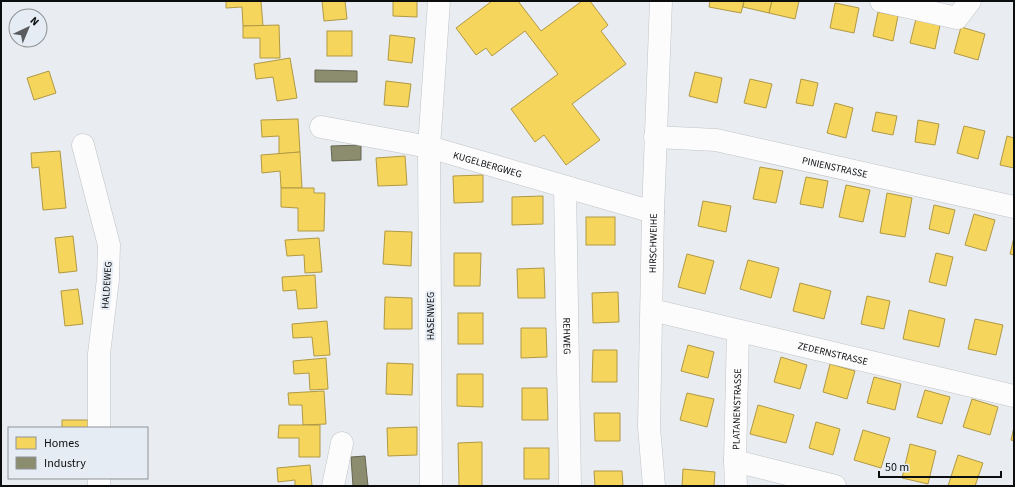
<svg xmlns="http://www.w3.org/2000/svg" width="1015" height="487" viewBox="0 0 1015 487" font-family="'Source Sans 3',sans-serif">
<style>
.homes{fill:#f6d55c;stroke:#b09945}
.industry{fill:#8c8c6e;stroke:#656652}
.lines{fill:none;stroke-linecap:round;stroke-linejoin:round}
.minor-casing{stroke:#c1c3c6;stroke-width:23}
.minor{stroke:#fcfcfd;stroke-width:22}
.labels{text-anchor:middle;stroke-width:4;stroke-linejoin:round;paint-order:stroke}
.street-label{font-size:10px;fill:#0b0d0f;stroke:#e6ecf3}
</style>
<rect width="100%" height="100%" fill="#e9ecf0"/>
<g class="homes">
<polygon points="226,1 261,1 263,26 243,26 242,7 226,8"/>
<polygon points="322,1 345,1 347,19 324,21"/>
<polygon points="393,1 417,1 417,17 393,16"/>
<polygon points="492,1 518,1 541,31 582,1 590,1 608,25 601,31 626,64 572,104 600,140 566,165 544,135 535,142 511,109 558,74 525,31 492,56 486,48 476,55 456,28"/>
<polygon points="710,1 744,1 741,13 709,7"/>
<polygon points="744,1 772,1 769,13 743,7"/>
<polygon points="772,1 799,1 795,19 769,13"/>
<polygon points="835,3 859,8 854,33 830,28"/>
<polygon points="878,12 898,16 893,41 873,36"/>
<polygon points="916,19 940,25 935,49 910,43"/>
<polygon points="279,25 280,58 260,58 260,38 243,38 243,26"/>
<polygon points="961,27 985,34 978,60 954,53"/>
<rect x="327" y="31" width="25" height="25"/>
<polygon points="390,35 415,38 412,63 388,60"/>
<polygon points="290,58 297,98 277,101 273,77 256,79 254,64"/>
<polygon points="49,71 56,93 34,100 27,78"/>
<polygon points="695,72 722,78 717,103 689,96"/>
<polygon points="750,79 772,84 766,108 744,103"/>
<polygon points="801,79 818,83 813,106 796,103"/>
<polygon points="386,81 411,84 408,107 384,105"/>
<polygon points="835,103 853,108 846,138 827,133"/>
<polygon points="876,112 897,116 893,135 872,131"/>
<polygon points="298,119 300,152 279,154 279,136 262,137 261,120"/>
<polygon points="918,120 939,124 935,145 915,142"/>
<polygon points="964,126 985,131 978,159 957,153"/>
<polygon points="1007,136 1014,138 1014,168 1000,165"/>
<polygon points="60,151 66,208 43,210 39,167 32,168 31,153"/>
<polygon points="300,152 302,188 281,188 280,171 262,173 261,155"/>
<polygon points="405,156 407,185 378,186 376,158"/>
<polygon points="760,167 783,171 776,203 753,199"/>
<polygon points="483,175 483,202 454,203 453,176"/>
<polygon points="806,177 828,181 823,208 800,204"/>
<polygon points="846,185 870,190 863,222 839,217"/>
<polygon points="281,188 314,188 314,193 325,193 324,231 298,231 298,208 281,207"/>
<polygon points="887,193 912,198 905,237 880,233"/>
<polygon points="543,196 543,224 512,225 512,197"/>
<polygon points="703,201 731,206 726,232 698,226"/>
<polygon points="934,205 955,210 949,234 929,229"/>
<polygon points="974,214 995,220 986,251 965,245"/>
<rect x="586" y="217" width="29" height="28"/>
<polygon points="385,231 412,232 411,266 383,264"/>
<polygon points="73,236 77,271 59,273 55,238"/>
<polygon points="1014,237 1014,255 1010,254"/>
<polygon points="319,238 322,272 305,273 304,255 287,256 285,240"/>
<polygon points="454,253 481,253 480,286 454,286"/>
<polygon points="936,253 953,257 946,286 929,282"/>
<polygon points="687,254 714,261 705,294 678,287"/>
<polygon points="748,260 779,268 771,298 740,289"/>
<polygon points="544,268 545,298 518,298 517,269"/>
<polygon points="315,275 317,308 298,309 296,290 283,291 282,277"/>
<polygon points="800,283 831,291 824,319 793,311"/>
<polygon points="78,289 83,324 65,326 61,291"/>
<polygon points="618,292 619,322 593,323 592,293"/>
<polygon points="867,296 890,301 884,329 861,324"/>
<polygon points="385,297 412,298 412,329 384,329"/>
<polygon points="909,310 945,319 939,347 903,339"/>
<rect x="458" y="313" width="25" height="31"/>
<polygon points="975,319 1003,325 996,355 968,349"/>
<polygon points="327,321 330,355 314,356 312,337 293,338 292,324"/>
<polygon points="521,328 546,328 547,357 521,358"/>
<polygon points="688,345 714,352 708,378 681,371"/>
<polygon points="593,350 617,350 617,382 592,382"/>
<polygon points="781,357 807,365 800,389 774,382"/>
<polygon points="326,358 328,389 310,390 309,373 294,374 293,361"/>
<polygon points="387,363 413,364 412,395 386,394"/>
<polygon points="830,364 855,371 847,399 823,392"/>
<polygon points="457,374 483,374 483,407 457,406"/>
<polygon points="874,377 901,384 895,410 867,403"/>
<polygon points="522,388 547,388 548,420 522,420"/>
<polygon points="925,390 950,397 942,424 917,417"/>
<polygon points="324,391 326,424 303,425 302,405 289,405 288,393"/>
<polygon points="687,393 714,399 707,427 680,420"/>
<polygon points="972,399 998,407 990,435 963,427"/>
<polygon points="758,405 794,415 786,443 750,434"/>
<polygon points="594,413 620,413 620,441 595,441"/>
<rect x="62" y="420" width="26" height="8"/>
<polygon points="816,422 840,429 833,455 809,448"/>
<polygon points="279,425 320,425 320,457 299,457 299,438 278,438"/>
<polygon points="417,427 417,455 388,456 387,428"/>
<polygon points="1014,427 1014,441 1011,440"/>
<polygon points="863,430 890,438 881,468 854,460"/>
<polygon points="482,442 482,486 459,486 458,443"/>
<polygon points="910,444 936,451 928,484 902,478"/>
<rect x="524" y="448" width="25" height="31"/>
<polygon points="958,455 983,463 975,486 948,486"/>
<polygon points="310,465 312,486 295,486 295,480 278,482 277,468"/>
<polygon points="683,469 715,472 714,486 682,486"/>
<polygon points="594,471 622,471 623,486 595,486"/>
</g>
<g class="industry">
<polygon points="315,70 357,71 357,82 315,82"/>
<polygon points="361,145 361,160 332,161 331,146"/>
<polygon points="365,456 368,486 353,486 351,457"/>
</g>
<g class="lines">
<defs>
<g id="minor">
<polyline points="881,1 957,18 970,1"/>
<path id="s1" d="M321 127 429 147 653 212"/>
<path id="s2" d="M655 137 716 140 1014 207"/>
<polyline points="83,145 109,245 108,279 99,354 99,428"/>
<path id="s3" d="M565 187 570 486"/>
<path id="s4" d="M652 310 1014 396"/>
<polyline points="735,461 835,486"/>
<polyline points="99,478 99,486"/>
<polyline points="333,486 342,443"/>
<polyline points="431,486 429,147 439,1"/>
<path id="s5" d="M654 486 649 427 653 212 661 1"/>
<path id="s6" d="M736 486 735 461 738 331"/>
</g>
</defs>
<use href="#minor" class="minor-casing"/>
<use href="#minor" class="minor"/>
</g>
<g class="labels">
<g class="street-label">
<text dy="4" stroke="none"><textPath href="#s1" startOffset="171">KUGELBERGWEG</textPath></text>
<text dy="4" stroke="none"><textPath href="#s2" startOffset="183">PINIENSTRASSE</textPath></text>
<text dy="4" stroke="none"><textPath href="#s5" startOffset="243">HIRSCHWEIHE</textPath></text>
<text transform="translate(106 285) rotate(-86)" y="4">HALDEWEG</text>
<text transform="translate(430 316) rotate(-90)" y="4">HASENWEG</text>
<text dy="4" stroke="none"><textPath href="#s3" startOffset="149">REHWEG</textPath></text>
<text dy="4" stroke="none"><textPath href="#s4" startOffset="186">ZEDERNSTRASSE</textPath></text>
<text dy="4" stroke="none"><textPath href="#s6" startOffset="77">PLATANENSTRASSE</textPath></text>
</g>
</g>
<rect width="1015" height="487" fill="none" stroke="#0b0d0f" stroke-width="4"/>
<rect x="8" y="427" width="140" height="52" fill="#e6ecf3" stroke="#8e9398"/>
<rect x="16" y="437" width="20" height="12" fill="#f6d55c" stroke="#8e9398"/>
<text x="44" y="447" font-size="12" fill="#0b0d0f">Homes</text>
<rect x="16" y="457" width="20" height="12" fill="#8c8c6e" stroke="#8e9398"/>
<text x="44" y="467" font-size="12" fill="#0b0d0f">Industry</text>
<g transform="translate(28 28) rotate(44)"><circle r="19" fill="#e6ecf3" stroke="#8e9398"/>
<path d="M0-3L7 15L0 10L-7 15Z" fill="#595b5e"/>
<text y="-6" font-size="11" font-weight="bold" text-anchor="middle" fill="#0b0d0f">N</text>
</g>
<path d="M879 471v6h122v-6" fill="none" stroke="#0b0d0f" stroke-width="2"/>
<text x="885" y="471" font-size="12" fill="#0b0d0f" stroke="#e6ecf3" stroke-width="3" paint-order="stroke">50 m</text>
</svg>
